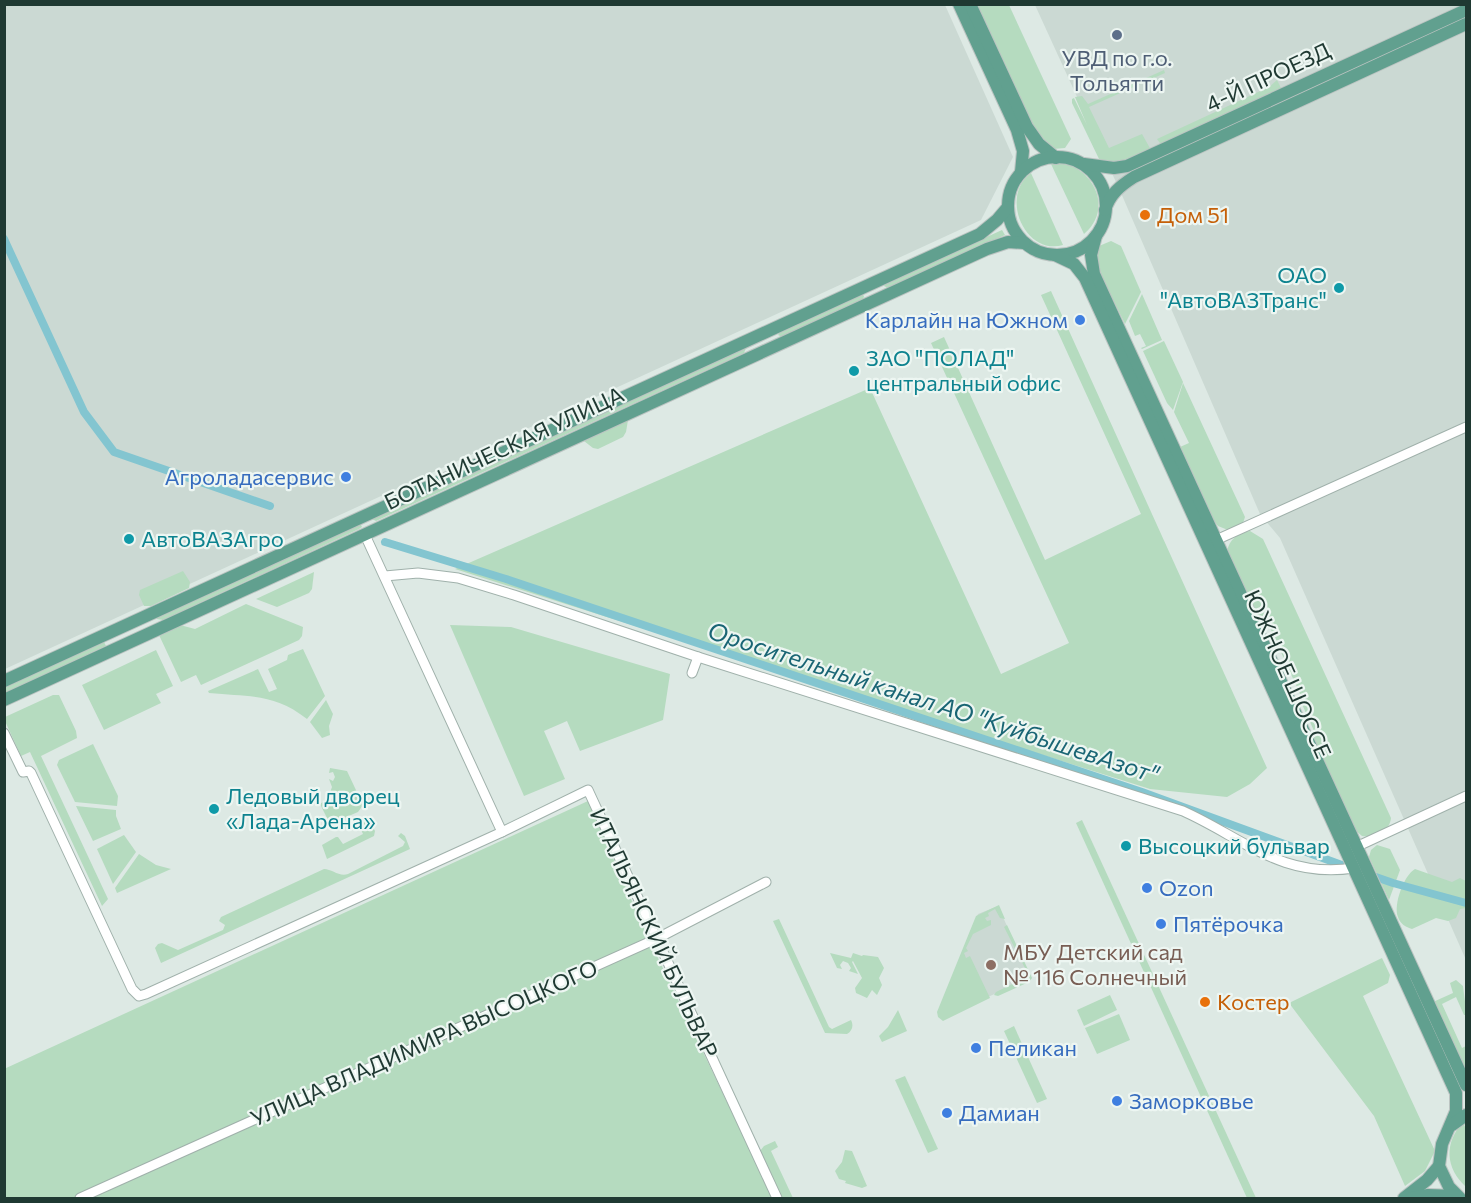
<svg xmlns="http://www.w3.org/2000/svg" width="1471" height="1203" viewBox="0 0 1471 1203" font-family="Commissioner,sans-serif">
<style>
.built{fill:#cbd9d3}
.green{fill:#b5dbbf}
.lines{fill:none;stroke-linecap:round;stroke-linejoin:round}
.canal{stroke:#83c5d0;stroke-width:8}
.minor-casing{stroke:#a0b1ab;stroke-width:11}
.major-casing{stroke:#bcc4c2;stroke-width:14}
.minor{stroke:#fff;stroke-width:9}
.major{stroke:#61a08f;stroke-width:12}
.service-dot{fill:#5c6f8a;stroke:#edf6f2;stroke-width:2}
.food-dot{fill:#e8710a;stroke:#edf6f2;stroke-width:2}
.culture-dot{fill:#0f9aa8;stroke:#edf6f2;stroke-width:2}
.shop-dot{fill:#3f7fe0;stroke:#edf6f2;stroke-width:2}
.education-dot{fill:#8d6e63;stroke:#edf6f2;stroke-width:2}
.labels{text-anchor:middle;stroke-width:4.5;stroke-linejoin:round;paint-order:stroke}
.service-label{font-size:22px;fill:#4e5e75;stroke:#edf6f2}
.street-label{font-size:22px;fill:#1f3932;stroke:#edf6f2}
.food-label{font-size:22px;fill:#c56008;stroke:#edf6f2;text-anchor:start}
.culture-label{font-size:22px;fill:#0d838f;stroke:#edf6f2;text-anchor:start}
.shop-label{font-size:22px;fill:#366cbe;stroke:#edf6f2;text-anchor:start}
.education-label{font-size:22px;fill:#785e54;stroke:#edf6f2;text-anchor:start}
.water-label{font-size:24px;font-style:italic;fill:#196574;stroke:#edf6f2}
</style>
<rect width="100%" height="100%" fill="#dde9e4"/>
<g class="built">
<polygon points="4,5 945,5 1013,157 981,220 5,669"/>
<polygon points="1035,5 1466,5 1466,960 1280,538 1260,514 1121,193"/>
<polygon points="998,906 1030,977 944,1018 940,1010 970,932 978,914"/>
</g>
<g class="green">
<polygon points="977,5 1009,5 1071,139 1065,148 1053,149 1038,138"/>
<polygon points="1164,70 1165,73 1089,107 1109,148 1142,134 1151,150 1127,164 1100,161 1072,103 1072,99 1074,98 1087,125 1075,97 1082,96 1088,104"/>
<polygon points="1277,80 1282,90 1162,146 1157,139 1269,87"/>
<path d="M1062 162C1095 171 1113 209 1084 234L1051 164Z"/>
<path d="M1031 173 1063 245C1025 256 999 196 1031 173Z"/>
<polygon points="1002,230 1005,235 888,288 884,286 886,283"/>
<polygon points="1111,241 1121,246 1141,292 1125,324 1099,272 1096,260 1099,246"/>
<polygon points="1051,291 1267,768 1250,784 1227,797 1150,789 455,569 870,388 1001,674 1069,643 931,343 944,337 1045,560 1141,514 1041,295"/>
<polygon points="862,294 864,296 863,300 782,337 778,335 780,332"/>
<polygon points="1142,294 1162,340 1142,349 1141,348 1146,346 1140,334 1135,336 1129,321"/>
<polygon points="1164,341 1183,382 1173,410 1167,403 1143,351"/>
<polygon points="746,348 744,353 376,521 372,519 372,517"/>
<polygon points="1183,383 1245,517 1243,523 1228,530 1218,526 1214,521 1180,447 1189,443 1174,412"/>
<polygon points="628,420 626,432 623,437 598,449 593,448 584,441"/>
<polygon points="360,523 362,527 359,529 163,620 157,619 156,617"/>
<path d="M1250 531 1263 539 1391 818C1390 831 1375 838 1362 836L1355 830 1312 735 1315 733 1301 702 1300 694 1267 621 1259 618 1254 612 1227 552C1229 539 1238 533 1250 531Z"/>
<polygon points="183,571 190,582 189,588 151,606 144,606 139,595 140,590"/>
<polygon points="314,572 312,589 309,593 277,607 256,599"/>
<polygon points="246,604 303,627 302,636 299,640 201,685 196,675 181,682 159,635 180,625 195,629"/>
<polygon points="450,625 511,627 670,674 663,720 580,751 567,721 544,731 565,779 524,796"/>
<polygon points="103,640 106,646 5,693 4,685"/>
<path d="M303 649 325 696 307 719C274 693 249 697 209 693L208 691 258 669 269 692 277 689 268 669 287 660 288 655Z"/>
<polygon points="156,650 173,686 156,694 161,703 104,730 82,685"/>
<polygon points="53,695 59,695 76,731 77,738 41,756 108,899 102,906 30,752 21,756 5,721 5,717"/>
<polygon points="326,700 333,714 329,726 330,735 322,738 310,722"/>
<polygon points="93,744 118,796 117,806 75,802 57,765 59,760"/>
<polygon points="330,768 347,771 363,805 358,812 330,824 320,804 328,798 332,787 329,779 333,781 335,777 333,772 329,773"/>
<polygon points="588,801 646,933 773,1198 5,1198 4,1069"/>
<polygon points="76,806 116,810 116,816 121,829 93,841"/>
<polygon points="363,818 369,820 375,831 374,836 327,859 322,845 336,837 338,837 343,844 363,834 357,821"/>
<polygon points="1082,820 1256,1198 1247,1198 1076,823"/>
<path d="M401 833 405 836 410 849 161 963 155 948 158 944 162 943 178 950 223 930 225 925 219 921 221 917 324 869C332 869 339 877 348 874L403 846 405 842 398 836Z"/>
<polygon points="124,835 136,852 113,884 97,849"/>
<polygon points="1377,845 1390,849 1400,870 1389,900 1369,857 1371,850"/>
<polygon points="139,854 156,865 171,869 117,893 115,888"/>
<path d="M1415 869 1452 882 1460 878 1466 881V908L1460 909 1456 918 1448 921 1436 918 1412 929C1406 927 1400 924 1398 917 1393 905 1404 875 1415 869Z"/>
<polygon points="999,905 1005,919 1000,918 995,909 988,913 989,916 985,918 987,921 991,920 991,925 973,934 966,948 968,951 964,953 966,958 970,956 990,998 943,1021 938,1017 937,1012 976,916"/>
<path d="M779 919 829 1027 832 1029 851 1020C854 1026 852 1031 847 1034L825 1033 773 921Z"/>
<polygon points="1007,925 1032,978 1029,982 998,996 994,995 996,992 1029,976 1004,927"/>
<polygon points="830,953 851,958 853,953 862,956 863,955 878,957 884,968 879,978 882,985 877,995 872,990 867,998 856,993 855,988 862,978 853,961 852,962 858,974 849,971 851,968 848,963 843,961 840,965 842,969 837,968"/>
<polygon points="1382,958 1390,975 1388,983 1363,996 1435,1151 1425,1171 1405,1186 1374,1116 1289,1003"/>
<path d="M1456 980 1463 986C1464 996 1466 1005 1466 1015H1464L1456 997 1442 1004 1462 1048 1466 1046V1074L1433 1002 1453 993 1450 983Z"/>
<polygon points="1110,995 1117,1010 1084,1026 1077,1010"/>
<polygon points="898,1010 907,1031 882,1042 879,1036 888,1027"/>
<polygon points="1119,1014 1130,1040 1097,1054 1085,1028"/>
<polygon points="1014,1026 1047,1099 1037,1103 1004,1031"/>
<polygon points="905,1076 938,1149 928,1153 895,1080"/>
<path d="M1463 1122 1466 1129V1187C1445 1168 1444 1143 1463 1122Z"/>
<polygon points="775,1141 778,1147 771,1151 793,1198 782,1198 760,1151 764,1146"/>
<polygon points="845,1150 852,1151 867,1186 862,1188 845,1183 846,1181 839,1179 835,1171 842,1162"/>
</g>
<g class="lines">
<g class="canal">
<polyline points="4,239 84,412 114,452 270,506"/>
<polyline points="385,542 506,579 1142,792 1350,868"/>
<polyline points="1370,875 1393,883 1466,903"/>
</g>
<defs>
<g id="minor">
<polyline points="365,535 502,832 588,790 777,1198"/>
<polyline points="1216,540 1466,427"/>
<path d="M385 576 418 573 458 578 514 595 698 657 1183 811C1243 838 1282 879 1354 868"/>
<polyline points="692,673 698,657"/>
<polyline points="4,733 23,772 29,771 31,773 132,989 139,996 146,994 502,832"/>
<polyline points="1356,847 1466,796"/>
<polyline points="80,1198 656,939 766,882"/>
</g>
<g id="major">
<polyline points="959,4 1017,130 1023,151 1021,172"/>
<polyline points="970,4 1027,127 1039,144 1056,158"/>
<circle cx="1057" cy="206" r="49"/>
<polyline points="1084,164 1114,168 1127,166 1466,10"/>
<path d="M1105 210C1110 194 1120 186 1134 177L1466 24"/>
<polyline points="1096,236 1091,255 1094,274 1466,1085"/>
<polyline points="1055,255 1074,264 1085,278 1456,1093 1456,1111 1442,1144 1439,1166 1449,1187 1460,1198"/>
<polyline points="4,681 980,234 997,220 1008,207"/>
<polyline points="4,700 987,249 1008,242 1024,243"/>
<polyline points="1452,1125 1466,1115"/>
<polyline points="1404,1198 1427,1180 1439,1166"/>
<polyline points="1412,1198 1428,1195 1456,1196"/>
</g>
</defs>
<use href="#minor" class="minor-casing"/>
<use href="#major" class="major-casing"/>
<use href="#minor" class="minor"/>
<use href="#major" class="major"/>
</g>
<circle class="service-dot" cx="1117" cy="35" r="6"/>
<g class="food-dot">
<circle cx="1145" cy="215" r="6"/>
<circle cx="1205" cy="1002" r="6"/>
</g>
<g class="culture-dot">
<circle cx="1339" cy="288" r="6"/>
<circle cx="854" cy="371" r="6"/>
<circle cx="129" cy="539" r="6"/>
<circle cx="214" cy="809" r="6"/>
<circle cx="1126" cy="846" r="6"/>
</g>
<g class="shop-dot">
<circle cx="1080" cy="320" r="6"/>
<circle cx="346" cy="477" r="6"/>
<circle cx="1147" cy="888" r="6"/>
<circle cx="1161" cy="924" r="6"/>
<circle cx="976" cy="1048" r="6"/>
<circle cx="1117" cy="1101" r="6"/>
<circle cx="947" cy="1113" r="6"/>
</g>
<circle class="education-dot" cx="991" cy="965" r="6"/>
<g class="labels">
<g class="service-label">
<text x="1117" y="66">УВД по г.о.<tspan x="1117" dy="25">Тольятти</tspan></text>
</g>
<g class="street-label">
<text transform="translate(1268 77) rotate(-25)" y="8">4-Й ПРОЕЗД</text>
<text transform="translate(504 448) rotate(-25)" y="8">БОТАНИЧЕСКАЯ УЛИЦА</text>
<text transform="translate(1288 674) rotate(66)" y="8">ЮЖНОЕ ШОССЕ</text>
<text transform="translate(654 933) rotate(65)" y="8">ИТАЛЬЯНСКИЙ БУЛЬВАР</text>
<text transform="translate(424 1043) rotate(-24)" y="8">УЛИЦА ВЛАДИМИРА ВЫСОЦКОГО</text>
</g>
<g class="food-label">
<text x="1157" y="223">Дом 51</text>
<text x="1217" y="1010">Костер</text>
</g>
<g class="culture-label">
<text x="1327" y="283" text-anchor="end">ОАО<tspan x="1327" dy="25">"АвтоВАЗТранс"</tspan></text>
<text x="866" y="366">ЗАО "ПОЛАД"<tspan x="866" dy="25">центральный офис</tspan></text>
<text x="141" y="547">АвтоВАЗАгро</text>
<text x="226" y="804">Ледовый дворец<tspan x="226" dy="25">«Лада-Арена»</tspan></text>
<text x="1138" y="854">Высоцкий бульвар</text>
</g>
<g class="shop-label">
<text x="1068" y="328" text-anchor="end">Карлайн на Южном</text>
<text x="334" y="485" text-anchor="end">Агроладасервис</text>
<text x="1159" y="896">Ozon</text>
<text x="1173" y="932">Пятёрочка</text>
<text x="988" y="1056">Пеликан</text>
<text x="1129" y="1109">Заморковье</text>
<text x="959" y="1121">Дамиан</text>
</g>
<g class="education-label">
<text x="1003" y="960">МБУ Детский сад<tspan x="1003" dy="25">№ 116 Солнечный</tspan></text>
</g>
<g class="water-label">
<text transform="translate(933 703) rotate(18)" y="8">Оросительный канал АО "КуйбышевАзот"</text>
</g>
</g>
<rect width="1471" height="1203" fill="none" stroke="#1f3932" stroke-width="12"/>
</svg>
